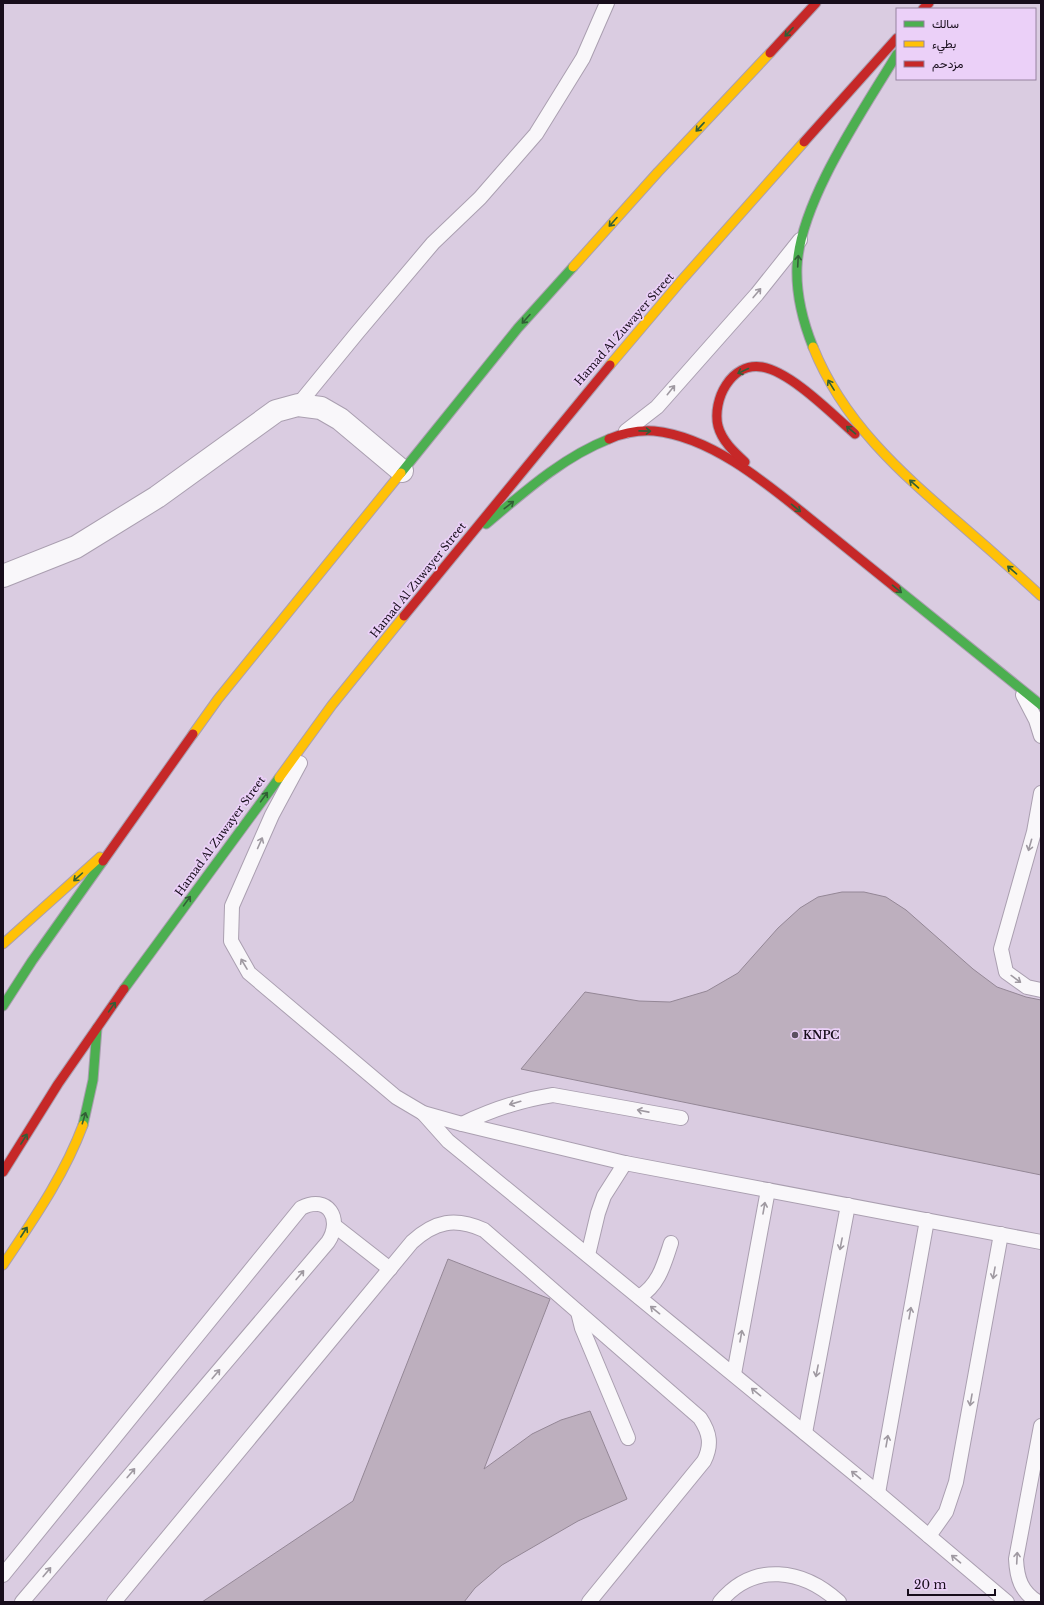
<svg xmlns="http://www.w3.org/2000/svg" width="1044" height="1605" viewBox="0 0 1044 1605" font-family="'Libre Baskerville',Vazirmatn,serif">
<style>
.building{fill:#bdafbe;stroke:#948796}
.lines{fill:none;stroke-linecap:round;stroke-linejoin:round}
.lane-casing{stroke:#aa9fb0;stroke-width:16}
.street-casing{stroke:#aa9fb0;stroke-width:24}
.fast-casing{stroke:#aa9fb0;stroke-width:11}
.slow-casing{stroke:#aa9fb0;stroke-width:11}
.jam-casing{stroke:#aa9fb0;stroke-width:11}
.lane{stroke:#f9f7fa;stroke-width:14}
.street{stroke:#f9f7fa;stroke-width:22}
.fast{stroke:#4caf50;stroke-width:9}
.slow{stroke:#ffc107;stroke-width:9}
.jam{stroke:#c62828;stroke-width:9}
.oneway{stroke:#325e36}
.oneway2{stroke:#9f99a1}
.poi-dot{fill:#5b5060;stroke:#ebd0f8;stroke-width:1.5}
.labels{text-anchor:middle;stroke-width:3.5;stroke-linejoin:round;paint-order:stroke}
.street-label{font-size:11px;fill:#170d1b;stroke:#ebd0f8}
.poi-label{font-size:11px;font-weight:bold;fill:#170d1b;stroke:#ebd0f8;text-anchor:start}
</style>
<rect width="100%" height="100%" fill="#dacce1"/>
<g class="building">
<polygon points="842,892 864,892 886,897 906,910 973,969 997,987 1026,997 1041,1000 1041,1175 521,1069 585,992 639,1001 670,1002 707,991 738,973 778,928 800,908 818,897"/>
<polygon points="448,1259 550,1299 484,1469 532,1434 561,1420 590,1411 627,1499 578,1521 502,1565 475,1588 464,1602 202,1602 353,1501"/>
</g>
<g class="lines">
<defs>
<g id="lane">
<polyline points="298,405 357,333 433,243 480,198 536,134 583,58 607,3"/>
<polyline points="626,431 657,407 757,294 800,240"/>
<polyline points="1023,695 1036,720 1041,736"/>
<polyline points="300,763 272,815 232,906 231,941 249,973 396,1097 423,1113 462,1124 625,1163 1041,1242"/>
<polyline points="1041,793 1034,832 1001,949 1006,972 1027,987 1041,990"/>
<polyline points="423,1113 448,1141 878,1493 1007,1602"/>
<path d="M462 1124C491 1110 520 1100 553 1095L681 1118"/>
<polyline points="335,1226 390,1269"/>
<polyline points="588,1255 598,1213 604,1196 625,1163"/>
<path d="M639 1297C659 1285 664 1264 671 1243"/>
<polyline points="578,1312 582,1328 628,1438"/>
<polyline points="734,1374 768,1190"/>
<polyline points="805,1433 848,1205"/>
<polyline points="878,1493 927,1220"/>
<polyline points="929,1536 946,1512 956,1482 1001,1234"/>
<path d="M3 1575 301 1208C328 1194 343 1219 328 1242L22 1602"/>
<path d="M114 1602 412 1242C435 1221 455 1217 484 1230L700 1418C710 1433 712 1445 704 1461L589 1602"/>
<path d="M720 1602C754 1561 803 1569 839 1602"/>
<path d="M1038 1602C1021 1592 1017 1578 1016 1559L1041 1426"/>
</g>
<polyline id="street" points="3,576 76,547 157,497 276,411 298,405 321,408 340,419 402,471"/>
<g id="fast">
<path d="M813 347C803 322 796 295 797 267 800 201 863 111 897 54"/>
<polyline points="401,473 518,328 573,267"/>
<path d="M486 524C524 492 563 457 609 439"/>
<polyline points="896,588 1041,705"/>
<polyline points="124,989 279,778"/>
<polyline points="3,1006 32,961 103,861"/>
<polyline points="83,1125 93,1080 97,1028"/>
</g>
<g id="slow">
<polyline points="573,267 658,172 770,53"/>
<path d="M813 347C843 422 900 472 959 523 987 547 1014 571 1041 596"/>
<polyline points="610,365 681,281 804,142"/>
<polyline points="193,734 218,699 401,473"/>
<polyline points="279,778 332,705 404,616"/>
<polyline points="3,944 100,857"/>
<path d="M3 1265C33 1220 64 1176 83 1125"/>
</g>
<g id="jam">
<polyline points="923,9 929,3"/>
<polyline points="770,53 816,3"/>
<polyline points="804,142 897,38"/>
<path d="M609 439C623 433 638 430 654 431 714 437 772 488 818 525 844 546 870 567 896 588"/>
<path d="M745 462C734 452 722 441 718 426 712 400 731 362 762 367 791 372 832 414 855 434"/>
<polyline points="404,616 610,365"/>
<polyline points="103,861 193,734"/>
<polyline points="3,1172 58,1084 124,989"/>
</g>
</defs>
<use href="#lane" class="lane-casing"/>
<use href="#street" class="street-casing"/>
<use href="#fast" class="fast-casing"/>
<use href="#slow" class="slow-casing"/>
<use href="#jam" class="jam-casing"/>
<use href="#lane" class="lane"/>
<use href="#street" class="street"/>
<use href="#fast" class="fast"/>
<use href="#slow" class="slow"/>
<use href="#jam" class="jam"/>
</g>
<defs><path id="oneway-shaft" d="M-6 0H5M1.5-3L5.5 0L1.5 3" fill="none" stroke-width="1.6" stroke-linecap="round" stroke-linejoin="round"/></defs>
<g class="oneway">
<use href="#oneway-shaft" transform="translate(789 32) rotate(133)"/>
<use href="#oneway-shaft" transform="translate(700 127) rotate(133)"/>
<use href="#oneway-shaft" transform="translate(613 222) rotate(132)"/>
<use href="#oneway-shaft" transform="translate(798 261) rotate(-87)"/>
<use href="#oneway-shaft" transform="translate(526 319) rotate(132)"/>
<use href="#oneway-shaft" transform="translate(743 371) rotate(155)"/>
<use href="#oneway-shaft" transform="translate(831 385) rotate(-122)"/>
<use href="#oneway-shaft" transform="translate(851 430) rotate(-140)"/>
<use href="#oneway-shaft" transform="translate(645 431) rotate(1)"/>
<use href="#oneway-shaft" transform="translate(914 484) rotate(-139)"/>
<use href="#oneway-shaft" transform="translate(509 505) rotate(-38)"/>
<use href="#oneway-shaft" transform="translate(796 508) rotate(39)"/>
<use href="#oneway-shaft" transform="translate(1012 570) rotate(-139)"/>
<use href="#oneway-shaft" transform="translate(897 589) rotate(39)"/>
<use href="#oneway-shaft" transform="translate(264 797) rotate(-54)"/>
<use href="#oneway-shaft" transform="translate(78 877) rotate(138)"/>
<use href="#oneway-shaft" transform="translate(187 901) rotate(-54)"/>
<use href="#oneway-shaft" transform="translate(112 1007) rotate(-55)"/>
<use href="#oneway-shaft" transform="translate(84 1118) rotate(-73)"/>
<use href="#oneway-shaft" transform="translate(24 1139) rotate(-58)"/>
<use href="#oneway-shaft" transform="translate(24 1232) rotate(-57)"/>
</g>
<g class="oneway2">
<use href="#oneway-shaft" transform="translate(757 293) rotate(-50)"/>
<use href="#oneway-shaft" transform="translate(671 390) rotate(-51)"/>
<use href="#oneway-shaft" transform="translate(260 843) rotate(-66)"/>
<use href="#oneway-shaft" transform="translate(1030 845) rotate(106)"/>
<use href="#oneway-shaft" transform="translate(244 964) rotate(-121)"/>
<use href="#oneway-shaft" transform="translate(1016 979) rotate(36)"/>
<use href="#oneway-shaft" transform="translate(515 1103) rotate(164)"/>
<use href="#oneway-shaft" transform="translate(643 1111) rotate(-169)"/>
<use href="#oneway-shaft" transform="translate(764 1208) rotate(-80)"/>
<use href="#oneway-shaft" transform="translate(841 1244) rotate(101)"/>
<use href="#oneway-shaft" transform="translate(994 1273) rotate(100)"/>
<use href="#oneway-shaft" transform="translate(300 1275) rotate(-50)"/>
<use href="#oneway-shaft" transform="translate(655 1310) rotate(-141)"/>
<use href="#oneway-shaft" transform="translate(910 1313) rotate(-80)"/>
<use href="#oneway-shaft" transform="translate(741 1336) rotate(-80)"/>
<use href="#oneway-shaft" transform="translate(817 1371) rotate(101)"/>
<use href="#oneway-shaft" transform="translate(216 1374) rotate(-50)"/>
<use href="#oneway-shaft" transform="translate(756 1392) rotate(-141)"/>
<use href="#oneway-shaft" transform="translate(971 1400) rotate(100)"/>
<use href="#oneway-shaft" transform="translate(887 1441) rotate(-80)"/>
<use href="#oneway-shaft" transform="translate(131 1473) rotate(-50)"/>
<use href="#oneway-shaft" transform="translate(856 1475) rotate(-140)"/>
<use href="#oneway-shaft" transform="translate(1017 1558) rotate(-87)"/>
<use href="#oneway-shaft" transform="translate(956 1559) rotate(-140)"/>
<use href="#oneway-shaft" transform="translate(47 1572) rotate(-50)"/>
</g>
<circle class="poi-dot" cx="795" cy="1035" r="4"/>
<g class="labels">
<g class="street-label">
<text transform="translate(624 329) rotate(-49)" y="4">Hamad Al Zuwayer Street</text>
<text transform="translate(418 580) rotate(-51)" y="4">Hamad Al Zuwayer Street</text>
<text transform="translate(220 836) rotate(-54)" y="4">Hamad Al Zuwayer Street</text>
</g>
<g class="poi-label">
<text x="803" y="1039">KNPC</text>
</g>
</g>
<rect width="1044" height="1605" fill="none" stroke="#170d1b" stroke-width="8"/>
<rect x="896" y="8" width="140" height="72" fill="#ebd0f8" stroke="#9682a0"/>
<rect x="904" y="21" width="20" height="6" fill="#4caf50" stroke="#9682a0"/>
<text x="932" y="28" font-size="12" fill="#170d1b">سالك</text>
<rect x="904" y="41" width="20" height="6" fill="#ffc107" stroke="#9682a0"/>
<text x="932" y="48" font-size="12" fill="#170d1b">بطيء</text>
<rect x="904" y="61" width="20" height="6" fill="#c62828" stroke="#9682a0"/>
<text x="932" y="68" font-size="12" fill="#170d1b">مزدحم</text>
<path d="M908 1589v6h87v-6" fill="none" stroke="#170d1b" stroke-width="2"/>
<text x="914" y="1589" font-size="12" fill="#170d1b" stroke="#ebd0f8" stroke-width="3" paint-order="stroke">20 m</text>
</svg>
